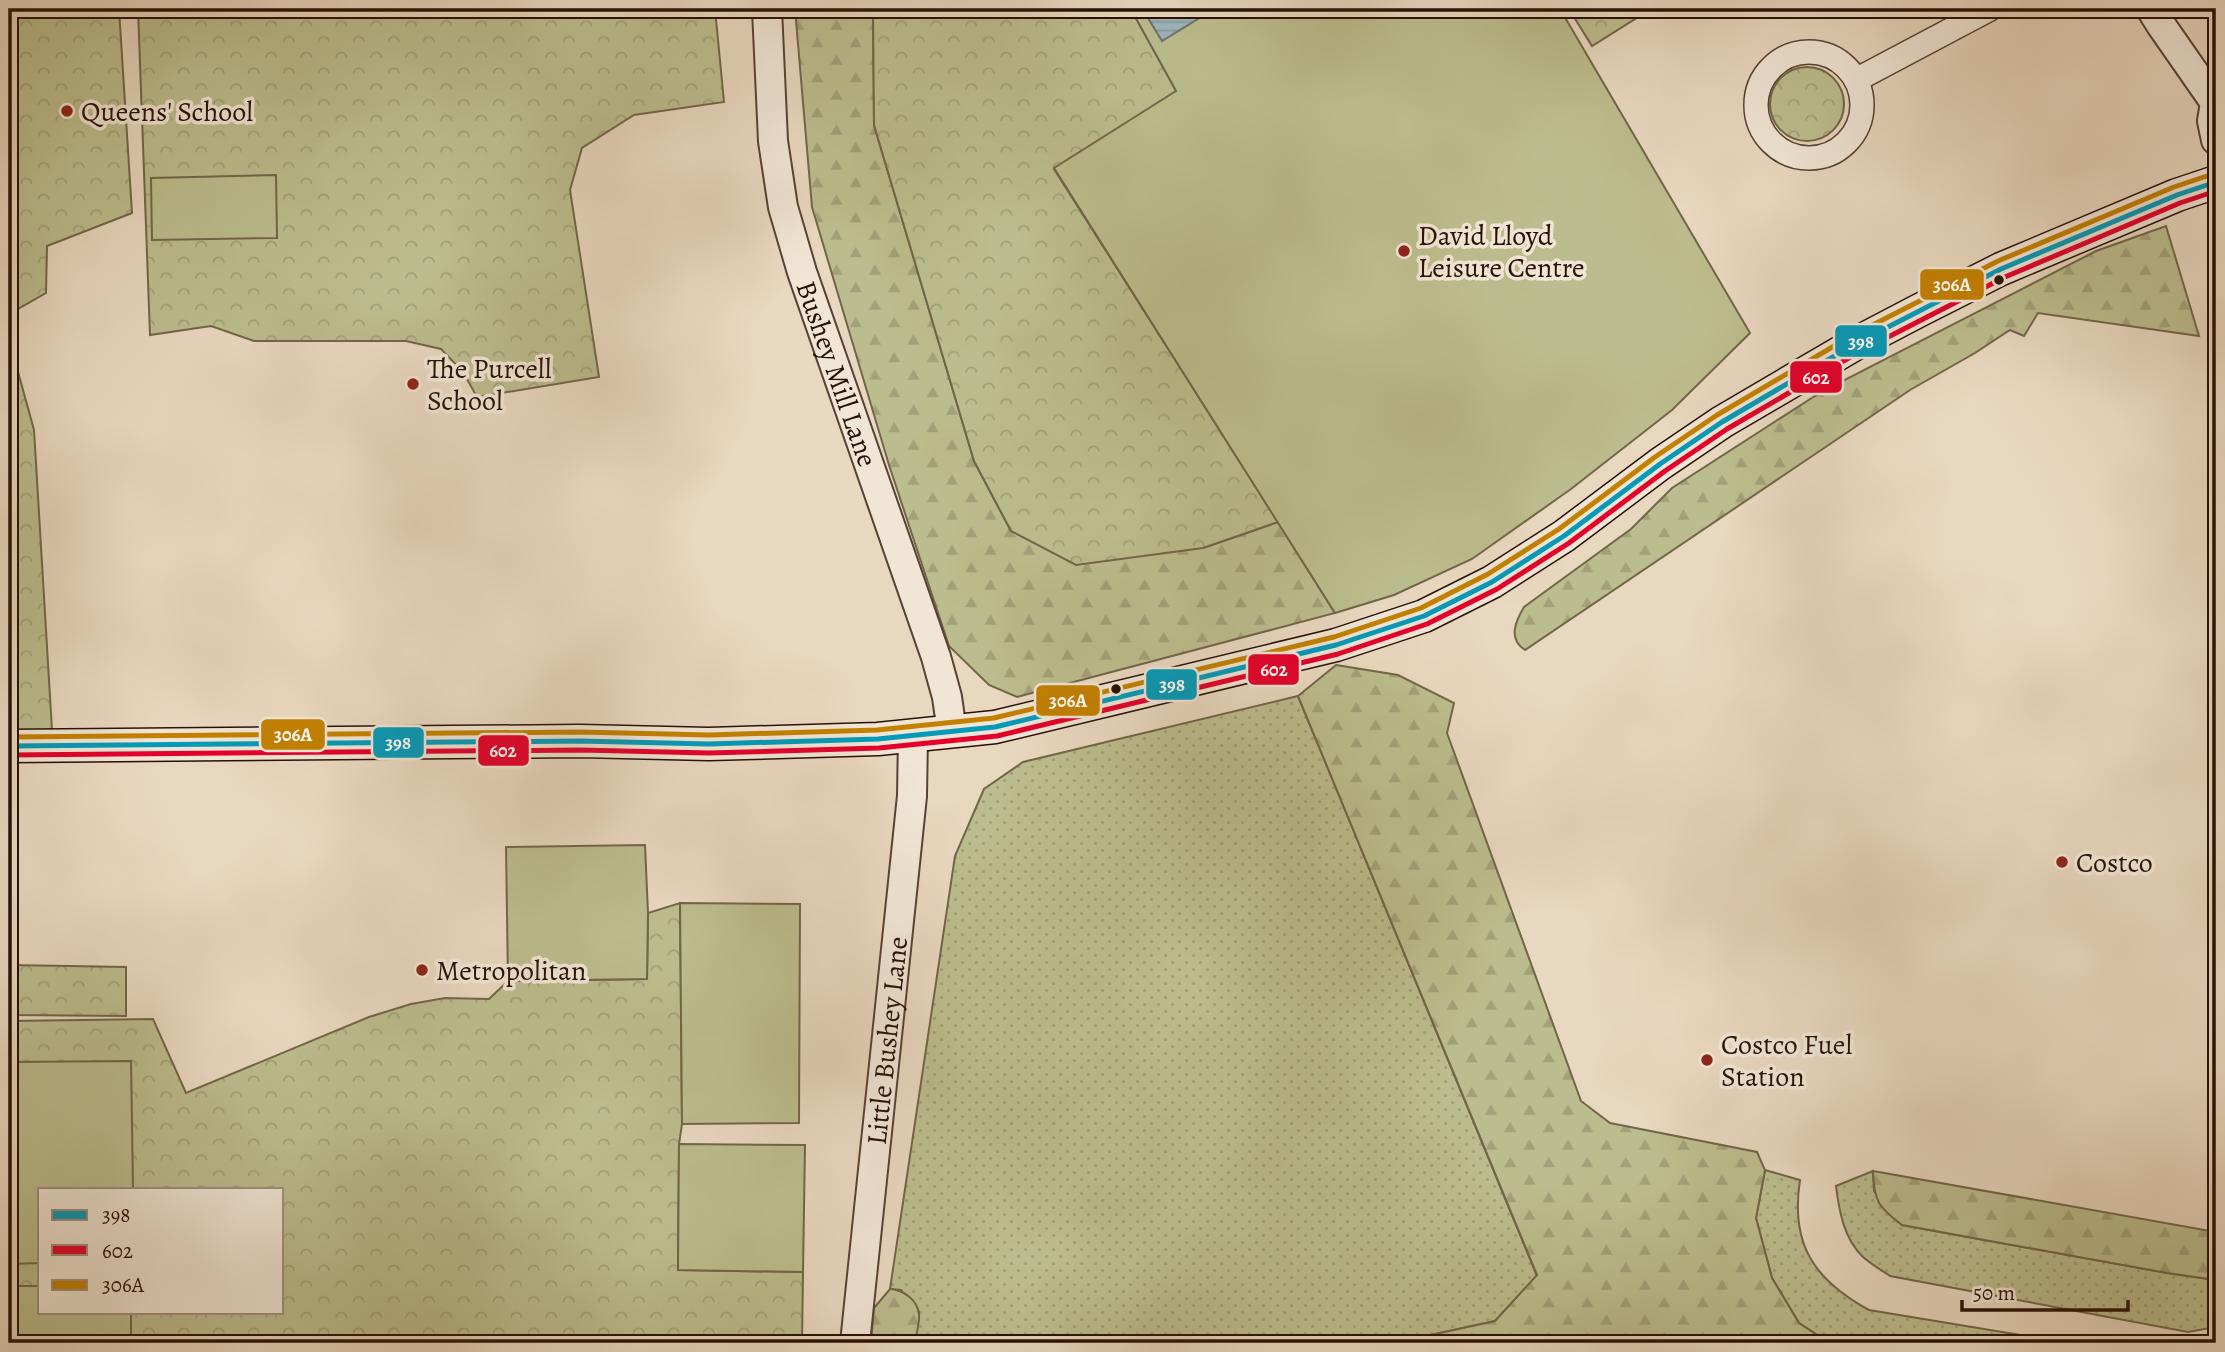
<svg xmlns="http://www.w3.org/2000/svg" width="2225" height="1352" viewBox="0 0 2225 1352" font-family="Alegreya,serif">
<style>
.grass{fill:url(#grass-dots);stroke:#726649;stroke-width:2}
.forest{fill:url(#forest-firs);stroke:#726649;stroke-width:2}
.park{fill:url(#park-crowns);stroke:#726649;stroke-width:2;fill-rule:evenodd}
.pitch{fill:#bcbd8e;stroke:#726649;stroke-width:2}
.water{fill:url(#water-rules);stroke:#6e7474;stroke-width:2}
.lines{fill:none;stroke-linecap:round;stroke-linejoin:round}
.minor-casing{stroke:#584233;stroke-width:26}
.tertiary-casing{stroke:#584233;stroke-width:32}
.secondary-casing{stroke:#281004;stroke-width:35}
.minor{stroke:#f1e6d6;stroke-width:23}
.tertiary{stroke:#f1e6d6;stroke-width:28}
.secondary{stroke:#f1e6d6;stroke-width:32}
.bus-1-casing{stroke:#f1e6d6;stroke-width:10}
.bus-2-casing{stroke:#f1e6d6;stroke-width:10}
.bus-3-casing{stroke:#f1e6d6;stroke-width:10}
.bus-1{stroke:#049aba;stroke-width:5}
.bus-2{stroke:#e4002b;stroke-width:5}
.bus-3{stroke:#c38001;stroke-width:5}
.poi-dot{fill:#8f2418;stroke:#f1e6d6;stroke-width:2.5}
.bus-dot{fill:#281004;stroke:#f1e6d6;stroke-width:2.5}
.labels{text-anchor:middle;stroke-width:7;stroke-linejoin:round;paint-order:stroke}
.poi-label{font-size:28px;fill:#281004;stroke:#f1e6d6;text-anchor:start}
.street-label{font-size:28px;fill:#281004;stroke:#f1e6d6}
.line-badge{stroke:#f1e6d6;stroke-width:2.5}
.badge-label{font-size:19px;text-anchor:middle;font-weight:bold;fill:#fff}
</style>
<defs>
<pattern id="grass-dots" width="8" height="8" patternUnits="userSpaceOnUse" patternTransform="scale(1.75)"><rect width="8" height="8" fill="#bcbd8e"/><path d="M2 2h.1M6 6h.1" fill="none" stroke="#a2a179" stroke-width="1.8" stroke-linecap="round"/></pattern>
<pattern id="forest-firs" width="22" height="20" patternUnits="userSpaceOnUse" patternTransform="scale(1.75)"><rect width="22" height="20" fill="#bcbd8e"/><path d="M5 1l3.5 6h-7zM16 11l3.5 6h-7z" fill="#a2a179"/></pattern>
<pattern id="park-crowns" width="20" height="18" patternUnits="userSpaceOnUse" patternTransform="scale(1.75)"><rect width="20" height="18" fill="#bcbd8e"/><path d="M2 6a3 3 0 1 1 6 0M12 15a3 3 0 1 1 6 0" fill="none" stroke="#a2a179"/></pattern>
<pattern id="water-rules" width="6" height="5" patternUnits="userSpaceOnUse" patternTransform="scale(1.75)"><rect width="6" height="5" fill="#9db7be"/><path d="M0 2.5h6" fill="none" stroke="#879ca2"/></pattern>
</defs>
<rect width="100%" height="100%" fill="#e9d8c0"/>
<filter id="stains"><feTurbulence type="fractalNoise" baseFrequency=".00286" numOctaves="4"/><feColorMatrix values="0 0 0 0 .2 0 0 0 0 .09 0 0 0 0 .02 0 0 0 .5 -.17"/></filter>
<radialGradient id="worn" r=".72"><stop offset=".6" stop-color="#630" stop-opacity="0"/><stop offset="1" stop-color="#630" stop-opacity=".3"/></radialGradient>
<g class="grass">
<polygon points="1298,696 1537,1276 1495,1321 1394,1343 915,1343 919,1312 901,1290 890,1289 955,856 984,789 1023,762"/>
<path d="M1765 1170 1800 1180C1790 1244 1814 1280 1869 1310L2069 1343H1843L1825 1340 1799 1323 1772 1278 1756 1218Z"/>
<path d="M1873 1171 1874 1191 1902 1225 2167 1273 2216 1280V1327L2188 1332 1890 1276C1881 1270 1871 1264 1863 1257 1844 1239 1839 1211 1836 1186Z"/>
</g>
<g class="forest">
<polygon points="795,9 873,9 874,125 974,461 1011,531 1203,548 1278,522 1335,613 1017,697 989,685 949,646 889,465 812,207"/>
<path d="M2166 226 2199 336 2038 313 2024 336 2010 330 1975 353 1910 390 1525 650C1508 639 1515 622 1524 607L1631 529 1672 488 1821 392 2096 251Z"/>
<polygon points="1336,665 1398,675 1454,703 1447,733 1581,1101 1610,1123 1757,1152 1765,1170 1756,1218 1772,1278 1799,1323 1825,1340 1843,1343 1394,1343 1495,1321 1537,1275 1298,696"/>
<path d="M1873 1171 2216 1232V1280L2167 1273 1902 1225C1878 1207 1874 1201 1873 1171Z"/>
<path d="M890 1289C903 1290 917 1299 919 1314 920 1322 916 1334 915 1343H871L874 1308Z"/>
</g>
<g class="park">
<polygon points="9,9 119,9 132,213 47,246 46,293 9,314"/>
<polygon points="138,9 715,9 724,102 634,115 582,148 570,190 599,377 477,397 463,372 441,349 406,341 254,341 211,326 150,335"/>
<polygon points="873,9 1139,9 1133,13 1177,91 1054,169 1278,522 1203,548 1076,565 1011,531 974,461 874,125"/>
<polygon points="1569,9 1651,9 1592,46"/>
<circle cx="1807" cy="104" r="37"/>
<polygon points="9,339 34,430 52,730 9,730"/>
<path d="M680 903 682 1124 679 1144 678 1270 803 1272 802 1343H9V1021L153 1019 186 1093 369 1017 411 1004 445 998 489 999 508 981 647 979 648 913ZM40 1189H282V1312H40Z"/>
<polygon points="9,965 126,967 126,1016 9,1015"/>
</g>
<g class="pitch">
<polygon points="1139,9 1560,9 1750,333 1672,410 1571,489 1472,559 1394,595 1335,613 1054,168 1176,91 1133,13"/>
<polygon points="276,175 277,238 152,240 151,178"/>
<polygon points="645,845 648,913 647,979 508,981 506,847"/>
<polygon points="680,903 800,904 799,1123 682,1124"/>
<polygon points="131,1061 133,1189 40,1189 40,1263 9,1264 9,1062"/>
<polygon points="679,1144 805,1145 803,1272 678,1270"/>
<polygon points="9,1286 40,1286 40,1312 131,1312 131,1343 9,1343"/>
</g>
<polygon class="water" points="1163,9 1214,9 1162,41 1148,18"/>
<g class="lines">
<defs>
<g id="minor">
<circle cx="1809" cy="105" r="53"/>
<polyline points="1856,80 1990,9"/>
</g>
<g id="tertiary">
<path id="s1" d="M767 9 773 141 783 207 802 272 936 657 947 697 952 732"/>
<polyline points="2151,9 2161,25 2216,104"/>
<polyline points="2215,103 2212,121 2216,140"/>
<path id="s2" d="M855 1343 912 796 913 736"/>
</g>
<polyline id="secondary" points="9,746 580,741 709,744 878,739 995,727 1336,645 1424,616 1492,582 1564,536 1660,464 1722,422 1855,344 1918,311 2001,269 2177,195 2216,182"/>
</defs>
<use href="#minor" class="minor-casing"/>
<use href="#tertiary" class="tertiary-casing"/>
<use href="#secondary" class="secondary-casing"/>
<use href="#minor" class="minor"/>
<use href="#tertiary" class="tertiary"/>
<use href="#secondary" class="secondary"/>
<defs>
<polyline id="bus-1" points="9,746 580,741 709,744 878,739 995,727 1336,645 1424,616 1492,582 1564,536 1660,464 1722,422 1855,344 2001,269 2177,195 2216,182"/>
<polyline id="bus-2" points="9,755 580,750 709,753 879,748 997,736 1338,654 1427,624 1497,589 1569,543 1665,471 1727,429 1859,352 2005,277 2180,203 2216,191"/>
<polyline id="bus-3" points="9,737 580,732 709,735 877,730 994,718 1334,637 1421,608 1488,574 1559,529 1655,457 1717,415 1851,336 1998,261 2174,187 2213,174"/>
</defs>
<use href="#bus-1" class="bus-1-casing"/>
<use href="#bus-2" class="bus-2-casing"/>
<use href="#bus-3" class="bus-3-casing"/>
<use href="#bus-1" class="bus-1"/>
<use href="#bus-2" class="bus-2"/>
<use href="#bus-3" class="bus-3"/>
</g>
<g class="poi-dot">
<circle cx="67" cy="111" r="7"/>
<circle cx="1404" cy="251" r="7"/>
<circle cx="413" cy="384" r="7"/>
<circle cx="2062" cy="862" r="7"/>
<circle cx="422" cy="970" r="7"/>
<circle cx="1707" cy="1060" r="7"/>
</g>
<g class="bus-dot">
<circle cx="1999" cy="280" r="6"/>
<circle cx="1116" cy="689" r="6"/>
</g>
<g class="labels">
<g class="poi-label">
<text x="81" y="121">Queens' School</text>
<text x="1418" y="245">David Lloyd<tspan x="1418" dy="32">Leisure Centre</tspan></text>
<text x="427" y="378">The Purcell<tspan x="427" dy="32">School</tspan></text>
<text x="2076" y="872">Costco</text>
<text x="436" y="980">Metropolitan</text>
<text x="1721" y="1054">Costco Fuel<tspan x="1721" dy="32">Station</tspan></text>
</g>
<g class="street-label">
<text dy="10" stroke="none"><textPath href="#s1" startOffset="374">Bushey Mill Lane</textPath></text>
<text dy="10" stroke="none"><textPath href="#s2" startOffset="304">Little Bushey Lane</textPath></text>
</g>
</g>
<g class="line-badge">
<rect x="1919" y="268" width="66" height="33" rx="7" fill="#c38001"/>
<rect x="1834" y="324" width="54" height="34" rx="7" fill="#049aba"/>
<rect x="1789" y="360" width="54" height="34" rx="7" fill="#e4002b"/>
<rect x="1247" y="653" width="53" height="33" rx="7" fill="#e4002b"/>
<rect x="1145" y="668" width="53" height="33" rx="7" fill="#049aba"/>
<rect x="1035" y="684" width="66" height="33" rx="7" fill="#c38001"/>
<rect x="260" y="718" width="66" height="33" rx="7" fill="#c38001"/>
<rect x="372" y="726" width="53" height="33" rx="7" fill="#049aba"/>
<rect x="477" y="734" width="53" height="33" rx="7" fill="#e4002b"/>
</g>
<g class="badge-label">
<text x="1952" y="291">306A</text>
<text x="1861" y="348">398</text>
<text x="1816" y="384">602</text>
<text x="1274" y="676">602</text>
<text x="1172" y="691">398</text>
<text x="1068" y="707">306A</text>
<text x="293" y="741">306A</text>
<text x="398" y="749">398</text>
<text x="503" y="757">602</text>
</g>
<rect width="2225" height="1352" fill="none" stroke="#e9d8c0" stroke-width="35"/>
<rect x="10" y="10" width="2204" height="1331" fill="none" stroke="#281004" stroke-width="3.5"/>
<rect x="18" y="18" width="2190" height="1317" fill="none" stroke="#281004" stroke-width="2"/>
<rect x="38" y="1188" width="245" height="126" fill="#f1e6d6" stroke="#a19082" stroke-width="2"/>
<rect x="52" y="1210" width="35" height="10" fill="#049aba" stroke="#a19082" stroke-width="2"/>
<text x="102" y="1222" font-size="21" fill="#281004">398</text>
<rect x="52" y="1245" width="35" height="10" fill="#e4002b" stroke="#a19082" stroke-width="2"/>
<text x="102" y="1258" font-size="21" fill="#281004">602</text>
<rect x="52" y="1280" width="35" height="10" fill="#c38001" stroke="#a19082" stroke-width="2"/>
<text x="102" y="1292" font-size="21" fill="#281004">306A</text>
<path d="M1962 1300v10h166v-10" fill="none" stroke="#281004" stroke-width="3.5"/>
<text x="1973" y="1300" font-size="21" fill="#281004" stroke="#f1e6d6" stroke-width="5" paint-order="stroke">50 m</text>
<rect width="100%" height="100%" filter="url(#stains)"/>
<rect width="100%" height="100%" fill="url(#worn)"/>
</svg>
